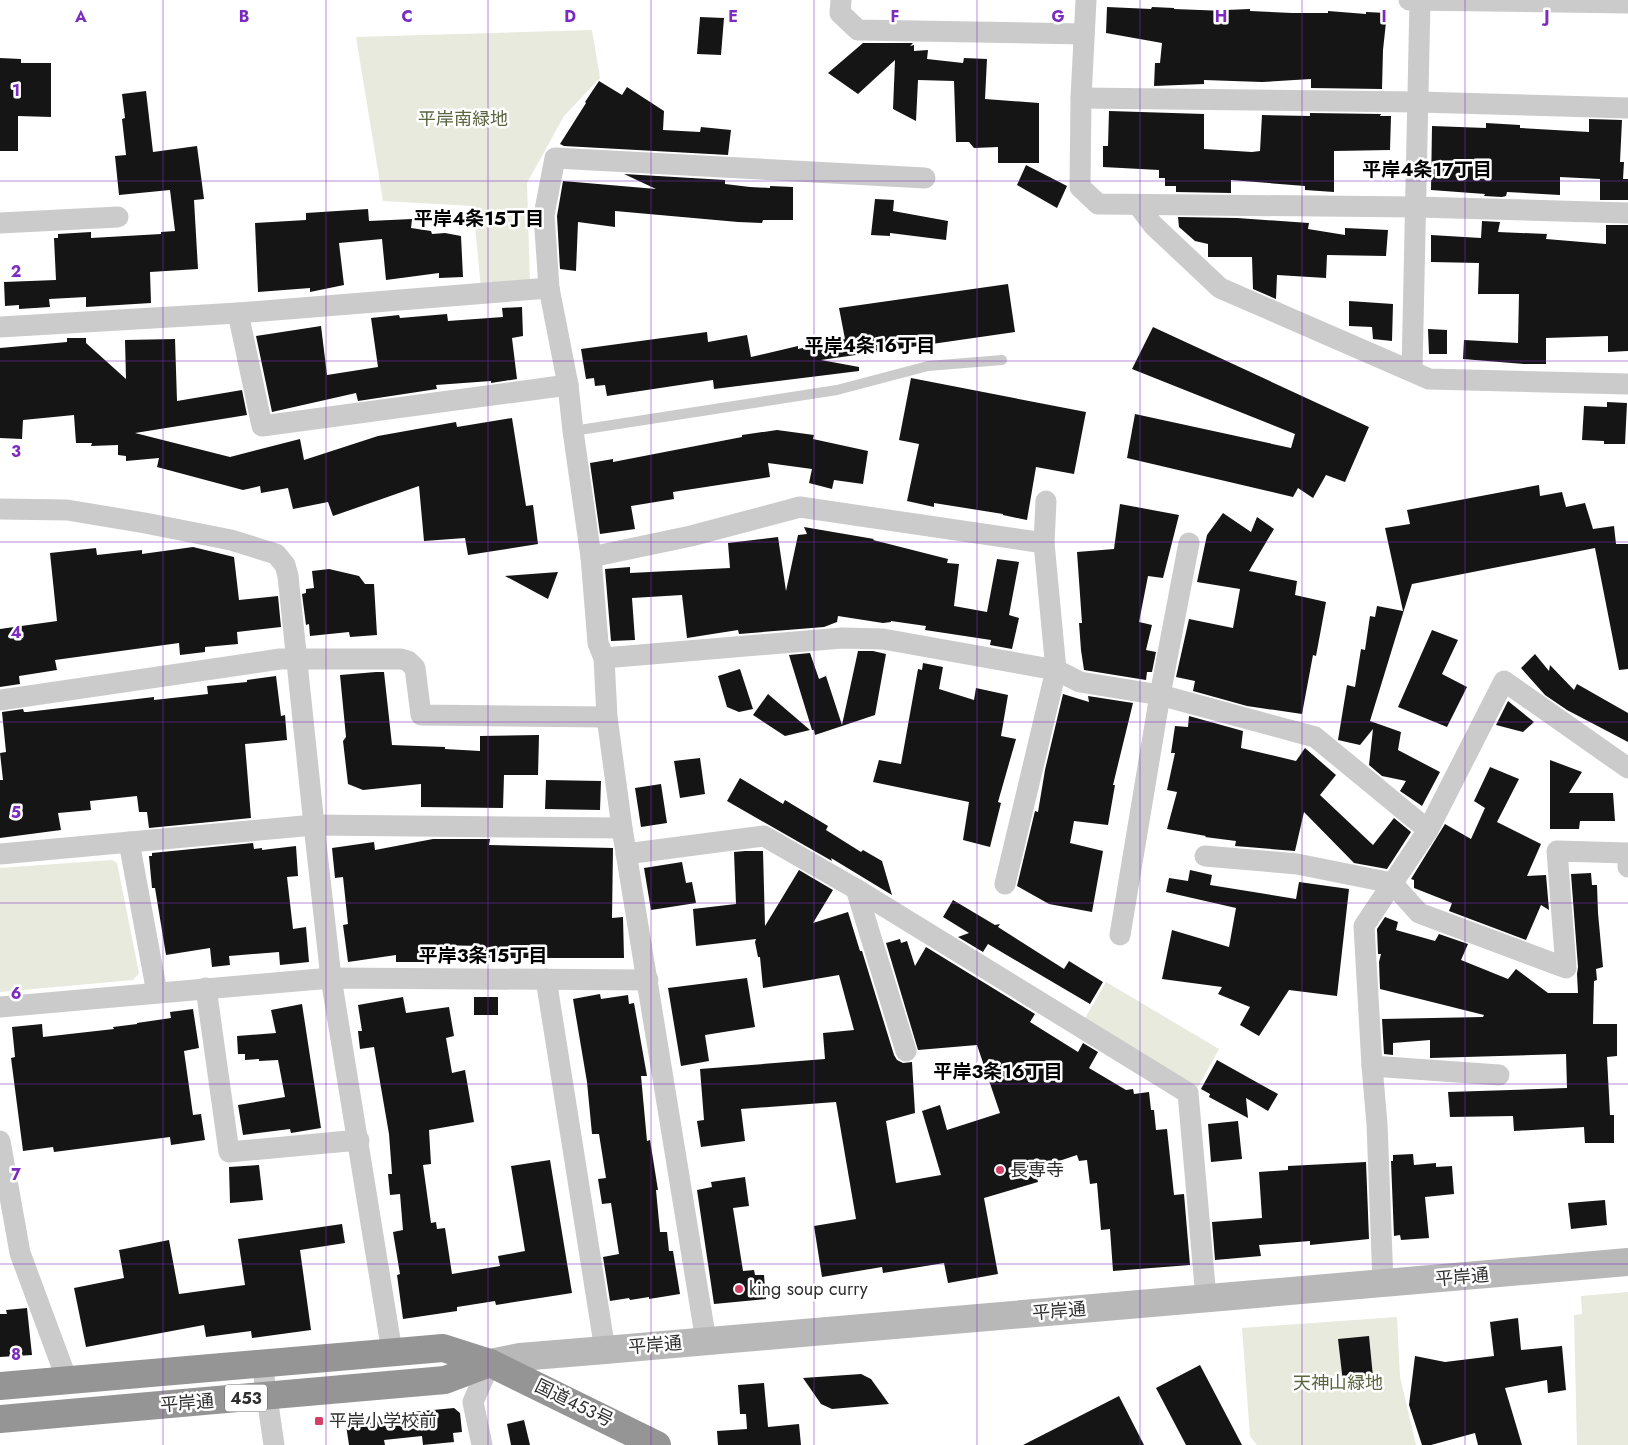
<svg xmlns="http://www.w3.org/2000/svg" width="1628" height="1445" viewBox="0 0 1628 1445" font-family="Jost,'Noto Sans JP',sans-serif">
<style>
.green{fill:#e7eadd}
.building{fill:#151515}
.lines{fill:none;stroke-linecap:round;stroke-linejoin:round}
.lane{stroke:#cbcbcb;stroke-width:10}
.street{stroke:#cbcbcb;stroke-width:21}
.secondary{stroke:#b8b8b8;stroke-width:28}
.highway{stroke:#959595;stroke-width:28}
.grid{fill:none;stroke:#7b2cbf;stroke-width:1;stroke-opacity:0.55}
.poi-dot{fill:#d54066;stroke:#fff;stroke-width:2}
.labels{text-anchor:middle;stroke-width:5;stroke-linejoin:round;paint-order:stroke}
.shield{fill:#fff;stroke:#6d6d6d;stroke-width:1}
.shield-label{font-size:16px;font-weight:bold;fill:#2e2e2e}
.park-label{font-size:18px;fill:#596640;stroke:#fff}
.poi-label{font-size:18px;fill:#2e2e2e;stroke:#fff;text-anchor:start}
.street-label{font-size:18px;fill:#2e2e2e;stroke:#fff}
.neighbourhood-label{font-size:19px;font-weight:bold;fill:#000;stroke:#fff}
.grid-label{font-size:16px;text-anchor:middle;font-weight:bold;fill:#7b2cbf;stroke:#fff;stroke-width:5;stroke-linejoin:round;paint-order:stroke}
</style>
<rect width="100%" height="100%" fill="#fff"/>
<g class="green">
<polygon points="592,30 600,78 564,116 527,183 530,284 481,288 473,206 383,201 356,37"/>
<polygon points="112,860 117,863 139,973 133,980 0,992 0,868"/>
<polygon points="1106,982 1219,1049 1198,1087 1084,1020"/>
<polygon points="1628,1292 1628,1445 1577,1445 1574,1315 1582,1314 1581,1296"/>
<polygon points="1397,1317 1400,1377 1416,1445 1257,1445 1250,1436 1242,1328"/>
</g>
<g class="building">
<polygon points="1107,7 1151,9 1152,7 1174,8 1174,9 1226,11 1226,10 1250,9 1250,11 1292,13 1328,13 1328,11 1366,14 1366,12 1387,13 1383,50 1382,89 1311,88 1311,79 1262,82 1204,80 1204,84 1154,86 1155,63 1160,63 1162,43 1106,33"/>
<polygon points="700,17 724,18 721,55 697,54"/>
<polygon points="863,43 913,43 910,46 914,45 914,51 928,50 927,59 963,63 964,58 987,59 985,99 1039,103 1039,163 998,163 998,147 974,148 969,142 956,142 954,81 918,80 916,121 893,109 895,60 858,94 828,73"/>
<polygon points="0,58 21,59 21,63 51,63 51,117 18,116 18,151 0,151"/>
<polygon points="599,81 622,95 627,87 664,111 663,130 700,132 701,127 731,130 728,155 564,146 560,144 586,103 585,102"/>
<polygon points="146,91 153,152 197,146 204,199 194,200 198,269 150,272 151,303 86,307 86,297 49,299 50,307 19,309 19,305 5,306 4,282 56,280 54,238 58,238 58,234 91,232 91,238 161,234 161,232 175,231 170,190 119,195 115,156 126,155 122,119 125,118 122,94"/>
<polygon points="1109,111 1204,114 1204,149 1252,152 1260,151 1262,115 1310,116 1310,113 1381,114 1380,116 1391,116 1390,150 1334,151 1334,192 1305,190 1305,186 1231,180 1231,193 1176,192 1176,186 1165,186 1165,178 1159,178 1159,170 1103,167 1103,146 1108,146"/>
<polygon points="1589,119 1622,120 1620,162 1624,162 1623,179 1628,179 1628,200 1600,200 1600,179 1560,177 1560,195 1507,192 1506,196 1502,197 1484,196 1485,194 1431,190 1432,126 1486,128 1486,123 1520,125 1520,128 1589,132"/>
<polygon points="1026,165 1067,186 1057,208 1017,185"/>
<polygon points="624,174 725,180 725,184 750,187 770,188 770,186 793,187 793,220 763,220 762,223 738,222 615,211 615,227 578,222 576,271 560,269 557,216 563,181 656,189"/>
<polygon points="875,199 894,200 893,211 948,221 946,240 890,233 890,236 871,235"/>
<polygon points="368,209 369,221 412,219 411,228 431,231 432,234 445,233 461,236 463,277 439,278 439,273 386,280 382,239 339,243 344,285 310,292 310,288 258,292 255,223 306,220 306,213"/>
<polygon points="1178,217 1237,218 1309,223 1308,229 1345,235 1345,228 1388,230 1386,256 1327,255 1326,278 1277,275 1276,299 1253,289 1252,257 1208,257 1208,244 1195,241 1179,227"/>
<polygon points="1482,221 1500,222 1498,232 1547,234 1546,239 1606,244 1606,225 1628,225 1628,351 1608,352 1608,336 1546,338 1546,364 1524,364 1463,359 1464,340 1518,343 1519,294 1478,294 1479,263 1431,262 1431,235 1481,238"/>
<polygon points="1008,284 1015,332 821,360 859,367 859,371 714,389 713,380 607,396 605,385 595,386 594,378 586,379 581,349 707,332 708,342 747,335 751,357 798,346 798,349 845,339 839,308"/>
<polygon points="1349,301 1393,304 1392,341 1373,339 1372,327 1349,326"/>
<polygon points="522,307 523,336 512,338 517,379 491,383 491,381 436,385 437,389 358,401 356,393 272,412 256,336 321,326 327,375 378,367 371,318 399,315 400,318 447,314 448,321 503,317 502,308"/>
<polygon points="1153,327 1369,427 1345,482 1326,475 1313,498 1298,488 1293,497 1127,458 1135,414 1291,448 1295,434 1132,369"/>
<polygon points="1428,329 1447,330 1447,354 1429,354"/>
<polygon points="67,338 86,338 86,343 126,379 125,340 175,339 177,401 242,390 247,415 135,433 230,457 300,439 304,460 378,436 456,422 457,427 512,418 526,506 533,505 538,544 468,555 465,538 424,541 419,486 333,516 328,502 293,509 288,488 261,493 260,486 243,490 157,467 159,458 126,461 126,456 118,455 118,445 91,446 92,443 76,443 74,415 23,420 22,439 0,438 0,348 67,342"/>
<polygon points="911,378 1086,412 1074,474 1036,467 1027,520 1003,515 1003,514 934,503 934,507 907,501 919,444 899,440"/>
<polygon points="1607,402 1627,403 1625,444 1604,444 1604,441 1582,440 1584,406 1607,407"/>
<polygon points="777,430 814,435 813,439 868,451 863,484 834,480 832,489 809,483 812,469 768,463 770,477 673,492 674,499 631,506 635,529 600,534 590,463 613,459 613,462 742,437 742,435"/>
<polygon points="1539,485 1540,496 1562,492 1566,507 1585,503 1593,529 1614,526 1616,544 1628,544 1628,669 1619,670 1595,548 1412,584 1370,721 1401,732 1398,750 1440,772 1422,806 1400,791 1406,781 1382,776 1369,765 1373,729 1360,745 1338,740 1347,685 1355,687 1361,649 1365,650 1370,616 1375,617 1377,606 1403,611 1385,528 1410,524 1407,510"/>
<polygon points="1120,504 1179,515 1163,578 1148,576 1139,622 1152,625 1146,650 1156,652 1152,672 1147,672 1146,680 1084,670 1081,650 1079,623 1082,623 1077,552 1114,549"/>
<polygon points="1223,513 1251,532 1257,517 1274,529 1249,571 1297,581 1295,595 1326,602 1316,656 1313,655 1302,714 1247,706 1193,691 1195,681 1176,677 1189,619 1233,628 1240,589 1197,582 1207,535"/>
<polygon points="804,527 874,539 873,540 948,559 947,563 959,564 954,606 987,612 997,559 1019,562 1009,615 1019,618 1012,649 990,645 991,640 925,630 926,626 891,621 891,622 883,623 838,616 837,622 824,627 739,634 738,630 687,638 682,595 632,598 635,640 611,641 605,569 630,567 630,573 730,568 728,543 778,537 786,591 798,535 807,534"/>
<polygon points="193,547 234,557 239,600 278,596 281,627 237,632 238,644 205,647 205,652 180,655 179,643 55,660 57,670 19,676 20,684 0,687 0,629 57,621 50,553 96,548 97,555 142,550 142,554"/>
<polygon points="329,569 359,576 365,584 374,584 377,635 350,637 349,632 310,636 309,624 306,625 302,594 306,593 306,589 314,588 312,571"/>
<polygon points="558,572 548,599 505,576"/>
<polygon points="1432,630 1458,640 1442,674 1467,687 1447,727 1398,707"/>
<polygon points="858,651 873,651 886,654 875,715 815,735 814,730 812,730 789,655 810,653 819,679 826,676 842,725"/>
<polygon points="1535,654 1549,671 1550,665 1574,690 1577,684 1628,713 1628,742 1567,710 1545,695 1521,668"/>
<polygon points="923,663 943,667 939,689 974,700 976,688 1008,695 1001,736 1016,739 998,802 1001,803 990,847 963,840 969,802 873,782 879,760 901,764 918,669 922,670"/>
<polygon points="740,669 753,709 739,712 727,707 718,676"/>
<polygon points="376,672 384,672 392,745 445,747 445,749 480,751 480,736 539,735 538,775 504,775 503,808 421,807 421,784 363,790 348,784 343,741 346,737 340,675"/>
<polygon points="276,676 281,716 285,715 287,740 245,744 251,818 149,828 147,812 139,812 137,796 90,801 91,810 58,813 61,830 0,838 0,780 3,780 0,753 6,752 2,712 23,709 24,712 27,712 154,697 154,700 208,694 207,686 247,682 247,680"/>
<polygon points="768,694 810,730 785,736 753,715"/>
<polygon points="1063,694 1089,702 1088,696 1133,703 1113,785 1115,785 1108,825 1074,821 1070,843 1103,851 1092,912 1049,904 1017,886 1035,811 1038,812 1045,770"/>
<polygon points="1508,701 1534,722 1523,732 1496,725"/>
<polygon points="1189,716 1243,731 1241,748 1296,761 1305,748 1336,775 1320,795 1373,845 1394,818 1411,832 1387,869 1354,863 1304,812 1295,851 1235,846 1236,841 1205,837 1206,836 1167,829 1177,792 1167,790 1175,753 1171,753 1175,726 1188,727"/>
<polygon points="700,758 705,794 680,798 674,761"/>
<polygon points="1550,760 1582,772 1569,793 1613,793 1615,821 1580,821 1579,829 1550,829"/>
<polygon points="1490,767 1519,779 1497,822 1541,844 1527,876 1546,875 1549,910 1541,905 1526,940 1449,911 1452,903 1414,888 1414,880 1411,879 1445,824 1471,839 1485,808 1474,801"/>
<polygon points="740,778 783,804 785,800 828,826 826,830 861,852 863,850 882,861 892,895 831,858 832,861 727,801"/>
<polygon points="546,780 601,781 600,810 545,809"/>
<polygon points="661,784 667,823 641,827 635,788"/>
<polygon points="433,839 490,839 489,845 613,848 612,918 623,917 624,958 485,958 485,946 426,945 426,962 396,962 396,955 348,962 343,925 348,924 343,877 335,878 332,848 374,842 375,850"/>
<polygon points="253,843 254,849 262,848 262,850 296,846 298,876 287,877 293,929 306,927 309,962 280,965 279,952 229,956 230,965 212,967 210,948 166,955 155,888 152,888 149,856 152,856 152,853"/>
<polygon points="745,851 763,851 765,926 799,870 833,890 813,923 848,912 860,951 862,951 894,1055 897,1060 903,1063 912,1062 915,1113 886,1121 896,1183 941,1175 922,1111 940,1105 947,1130 1000,1113 977,1045 918,1050 886,943 900,939 901,943 907,941 915,966 926,947 1035,1014 1030,1022 1078,1052 1083,1043 1098,1052 1089,1068 1126,1090 1133,1089 1134,1094 1149,1092 1151,1110 1154,1110 1156,1130 1167,1129 1174,1195 1184,1194 1190,1265 1113,1271 1110,1229 1101,1230 1097,1183 1090,1184 1087,1160 1079,1161 1077,1155 1035,1169 1038,1182 984,1198 998,1274 948,1283 944,1263 883,1273 882,1267 822,1277 814,1226 856,1219 836,1102 741,1109 745,1141 701,1147 697,1121 704,1120 700,1069 825,1059 823,1033 854,1030 839,975 763,988 760,957 758,957 755,942 756,939 696,946 693,909 736,904 734,852"/>
<polygon points="682,862 686,883 692,882 696,903 651,910 644,868"/>
<polygon points="1190,870 1212,875 1210,885 1296,899 1299,882 1349,889 1337,996 1289,990 1259,1036 1240,1025 1250,1007 1218,994 1222,987 1162,979 1172,930 1229,947 1236,908 1166,892 1169,878 1188,881"/>
<polygon points="1591,873 1592,885 1597,885 1598,913 1603,967 1596,969 1597,980 1594,981 1593,1024 1617,1024 1617,1056 1607,1057 1610,1115 1614,1115 1614,1143 1585,1143 1584,1127 1514,1131 1513,1116 1450,1117 1448,1092 1567,1088 1566,1054 1430,1058 1430,1040 1393,1043 1393,1055 1384,1054 1382,1019 1483,1017 1484,1015 1380,989 1379,962 1381,954 1378,954 1377,929 1385,917 1398,922 1396,930 1435,941 1439,934 1468,944 1461,960 1508,979 1516,969 1548,993 1578,993 1577,974 1578,967 1571,874"/>
<polygon points="953,900 995,925 1000,924 998,927 1064,969 1069,961 1103,982 1090,1004 988,944 983,952 958,937 969,933 943,917"/>
<polygon points="747,978 755,1027 705,1035 709,1061 681,1066 668,988"/>
<polygon points="600,994 601,999 628,995 629,1004 634,1003 647,1076 641,1076 647,1141 650,1140 658,1190 656,1190 660,1232 667,1232 669,1251 673,1251 680,1294 649,1299 649,1297 630,1300 629,1298 610,1301 603,1257 619,1254 611,1203 602,1204 598,1179 606,1178 599,1134 592,1134 587,1082 573,999"/>
<polygon points="403,997 406,1013 449,1007 454,1036 446,1038 452,1073 465,1070 474,1122 429,1130 431,1164 423,1165 431,1223 436,1222 437,1229 445,1228 452,1274 500,1266 498,1256 525,1251 511,1166 550,1160 572,1293 496,1305 495,1301 457,1307 457,1311 403,1319 397,1275 400,1274 393,1232 403,1230 400,1194 390,1195 388,1174 392,1174 389,1134 374,1047 360,1049 358,1031 362,1031 358,1005"/>
<rect x="474" y="997" width="24" height="18"/>
<polygon points="302,1004 321,1128 291,1133 290,1129 243,1135 238,1105 285,1097 278,1060 259,1061 259,1059 245,1060 245,1054 238,1054 237,1036 276,1033 271,1010"/>
<polygon points="193,1009 199,1048 184,1051 193,1115 201,1114 205,1140 171,1145 170,1137 54,1152 53,1147 23,1151 11,1058 15,1057 12,1027 42,1024 43,1037 114,1029 113,1027 137,1024 137,1023 171,1018 170,1012"/>
<polygon points="1217,1060 1278,1094 1268,1111 1246,1098 1248,1118 1209,1097 1210,1094 1201,1089"/>
<polygon points="1238,1121 1242,1159 1211,1162 1208,1124"/>
<polygon points="1413,1154 1414,1165 1436,1163 1436,1167 1452,1166 1454,1194 1425,1197 1429,1238 1401,1240 1400,1235 1394,1236 1391,1161 1393,1161 1393,1155"/>
<polygon points="1366,1162 1369,1239 1310,1245 1310,1241 1259,1245 1261,1256 1215,1260 1212,1222 1262,1218 1259,1172 1288,1170 1288,1166"/>
<polygon points="259,1165 263,1200 230,1203 229,1167"/>
<polygon points="745,1177 749,1206 733,1208 743,1271 754,1270 755,1275 764,1275 766,1299 714,1304 697,1190 712,1187 711,1182"/>
<polygon points="1605,1200 1607,1225 1571,1229 1568,1203"/>
<polygon points="342,1224 345,1243 300,1250 311,1330 252,1338 251,1331 206,1337 204,1325 86,1347 74,1288 124,1278 119,1250 169,1240 179,1294 245,1285 238,1239"/>
<polygon points="27,1308 32,1355 0,1357 0,1314 7,1314 6,1310"/>
<polygon points="1518,1318 1521,1350 1562,1346 1566,1390 1548,1393 1547,1380 1505,1388 1522,1445 1478,1445 1475,1433 1431,1445 1422,1445 1409,1405 1415,1356 1445,1362 1494,1356 1490,1322"/>
<polygon points="1369,1336 1374,1387 1344,1391 1338,1339"/>
<polygon points="1200,1365 1242,1445 1186,1445 1156,1388"/>
<polygon points="861,1374 871,1379 889,1404 832,1409 821,1404 803,1378"/>
<polygon points="764,1383 768,1427 799,1424 801,1445 718,1445 717,1431 747,1429 746,1414 740,1414 738,1385"/>
<polygon points="1119,1396 1144,1445 1023,1445"/>
<polygon points="454,1408 460,1413 462,1432 453,1433 454,1442 423,1445 422,1436 384,1440 385,1445 349,1445 346,1425 402,1415 402,1413"/>
<polygon points="524,1420 530,1445 511,1445 507,1424"/>
</g>
<g class="lines">
<polyline class="lane" points="573,431 837,390 928,366 1002,360"/>
<g class="street">
<polyline points="841,0 840,13 858,30 1084,34"/>
<polyline points="1086,0 1081,98 1080,187 1098,204 1416,207 1628,213"/>
<polyline points="1409,0 1628,3"/>
<polyline points="1081,98 1418,102 1628,108"/>
<polyline points="1138,205 1153,225 1220,288 1429,379 1628,384"/>
<polyline points="0,223 118,217"/>
<polyline points="238,313 262,426 568,385"/>
<polyline points="0,327 238,313 549,288"/>
<polyline points="1412,371 1420,0"/>
<polyline points="0,509 67,510 145,523 231,540 276,554 285,565 288,576 314,825 331,978 392,1352"/>
<polyline points="591,557 691,536 800,507 1044,543"/>
<polyline points="604,658 842,638 883,639 1056,670 1080,682 1160,695 1315,737 1428,830"/>
<polyline points="0,700 280,659 401,659 408,661 415,668 421,715 607,717"/>
<polyline points="129,842 157,993"/>
<polyline points="0,854 314,825 622,828"/>
<polyline points="626,854 764,836 856,889 1188,1093 1206,1298"/>
<polyline points="1205,856 1297,864 1392,883 1419,913 1566,968 1557,851 1628,853 1628,867"/>
<polyline points="1005,884 1056,670 1044,543 1046,501"/>
<polyline points="856,889 906,1051"/>
<polyline points="1120,935 1160,695 1189,543"/>
<polyline points="546,979 605,1350"/>
<polyline points="206,988 229,1152 359,1140"/>
<polyline points="0,1007 331,978 648,980"/>
<polyline points="1372,1066 1499,1075"/>
<polyline points="0,1141 20,1253 67,1380"/>
<polyline points="1383,1283 1377,1124 1372,1066 1364,926 1428,830 1504,681 1628,768"/>
<polyline points="706,1341 622,828 607,717 604,658 598,643 591,557 573,431 568,385 549,288 544,215 555,158 925,178"/>
<polyline points="262,1363 274,1445"/>
<polyline points="482,1445 473,1402 490,1363"/>
</g>
<polyline class="secondary" points="490,1363 520,1357 605,1350 1628,1262"/>
<g class="highway">
<polyline points="0,1386 443,1348 490,1363 657,1445"/>
<polyline points="0,1419 445,1380 490,1363"/>
</g>
</g>
<path class="grid" d="M163 0V1445M326 0V1445M488 0V1445M651 0V1445M814 0V1445M977 0V1445M1140 0V1445M1302 0V1445M1465 0V1445M0 181H1628M0 361H1628M0 542H1628M0 722H1628M0 903H1628M0 1084H1628M0 1264H1628"/>
<g class="poi-dot">
<circle cx="1000" cy="1170" r="5"/>
<circle cx="739" cy="1289" r="5"/>
<rect x="314" y="1416" width="10" height="10" rx="2.5"/>
</g>
<g class="labels">
<rect class="shield" x="225" y="1384.5" width="42" height="27" rx="4"/>
<g class="shield-label">
<text x="246" y="1404">453</text>
</g>
<g class="park-label">
<text x="463" y="125">平岸南緑地</text>
<text x="1338" y="1389">天神山緑地</text>
</g>
<g class="poi-label">
<text x="1010" y="1176">長専寺</text>
<text x="749" y="1295">king soup curry</text>
<text x="329" y="1427">平岸小学校前</text>
</g>
<g class="street-label">
<text transform="translate(1462 1277) rotate(-5)" y="6">平岸通</text>
<text transform="translate(1059 1311) rotate(-5)" y="6">平岸通</text>
<text transform="translate(655 1345) rotate(-5)" y="6">平岸通</text>
<text transform="translate(187 1403) rotate(-5)" y="6">平岸通</text>
<text transform="translate(574 1403) rotate(26)" y="6">国道453号</text>
</g>
<g class="neighbourhood-label">
<text x="1427" y="176">平岸4条17丁目</text>
<text x="479" y="225">平岸4条15丁目</text>
<text x="870" y="352">平岸4条16丁目</text>
<text x="483" y="962">平岸3条15丁目</text>
<text x="998" y="1078">平岸3条16丁目</text>
</g>
</g>
<g class="grid-label">
<text x="81" y="22">A</text>
<text x="244" y="22">B</text>
<text x="407" y="22">C</text>
<text x="570" y="22">D</text>
<text x="733" y="22">E</text>
<text x="895" y="22">F</text>
<text x="1058" y="22">G</text>
<text x="1221" y="22">H</text>
<text x="1384" y="22">I</text>
<text x="1547" y="22">J</text>
<text x="16" y="96">1</text>
<text x="16" y="277">2</text>
<text x="16" y="457">3</text>
<text x="16" y="638">4</text>
<text x="16" y="818">5</text>
<text x="16" y="999">6</text>
<text x="16" y="1180">7</text>
<text x="16" y="1360">8</text>
</g>
</svg>
